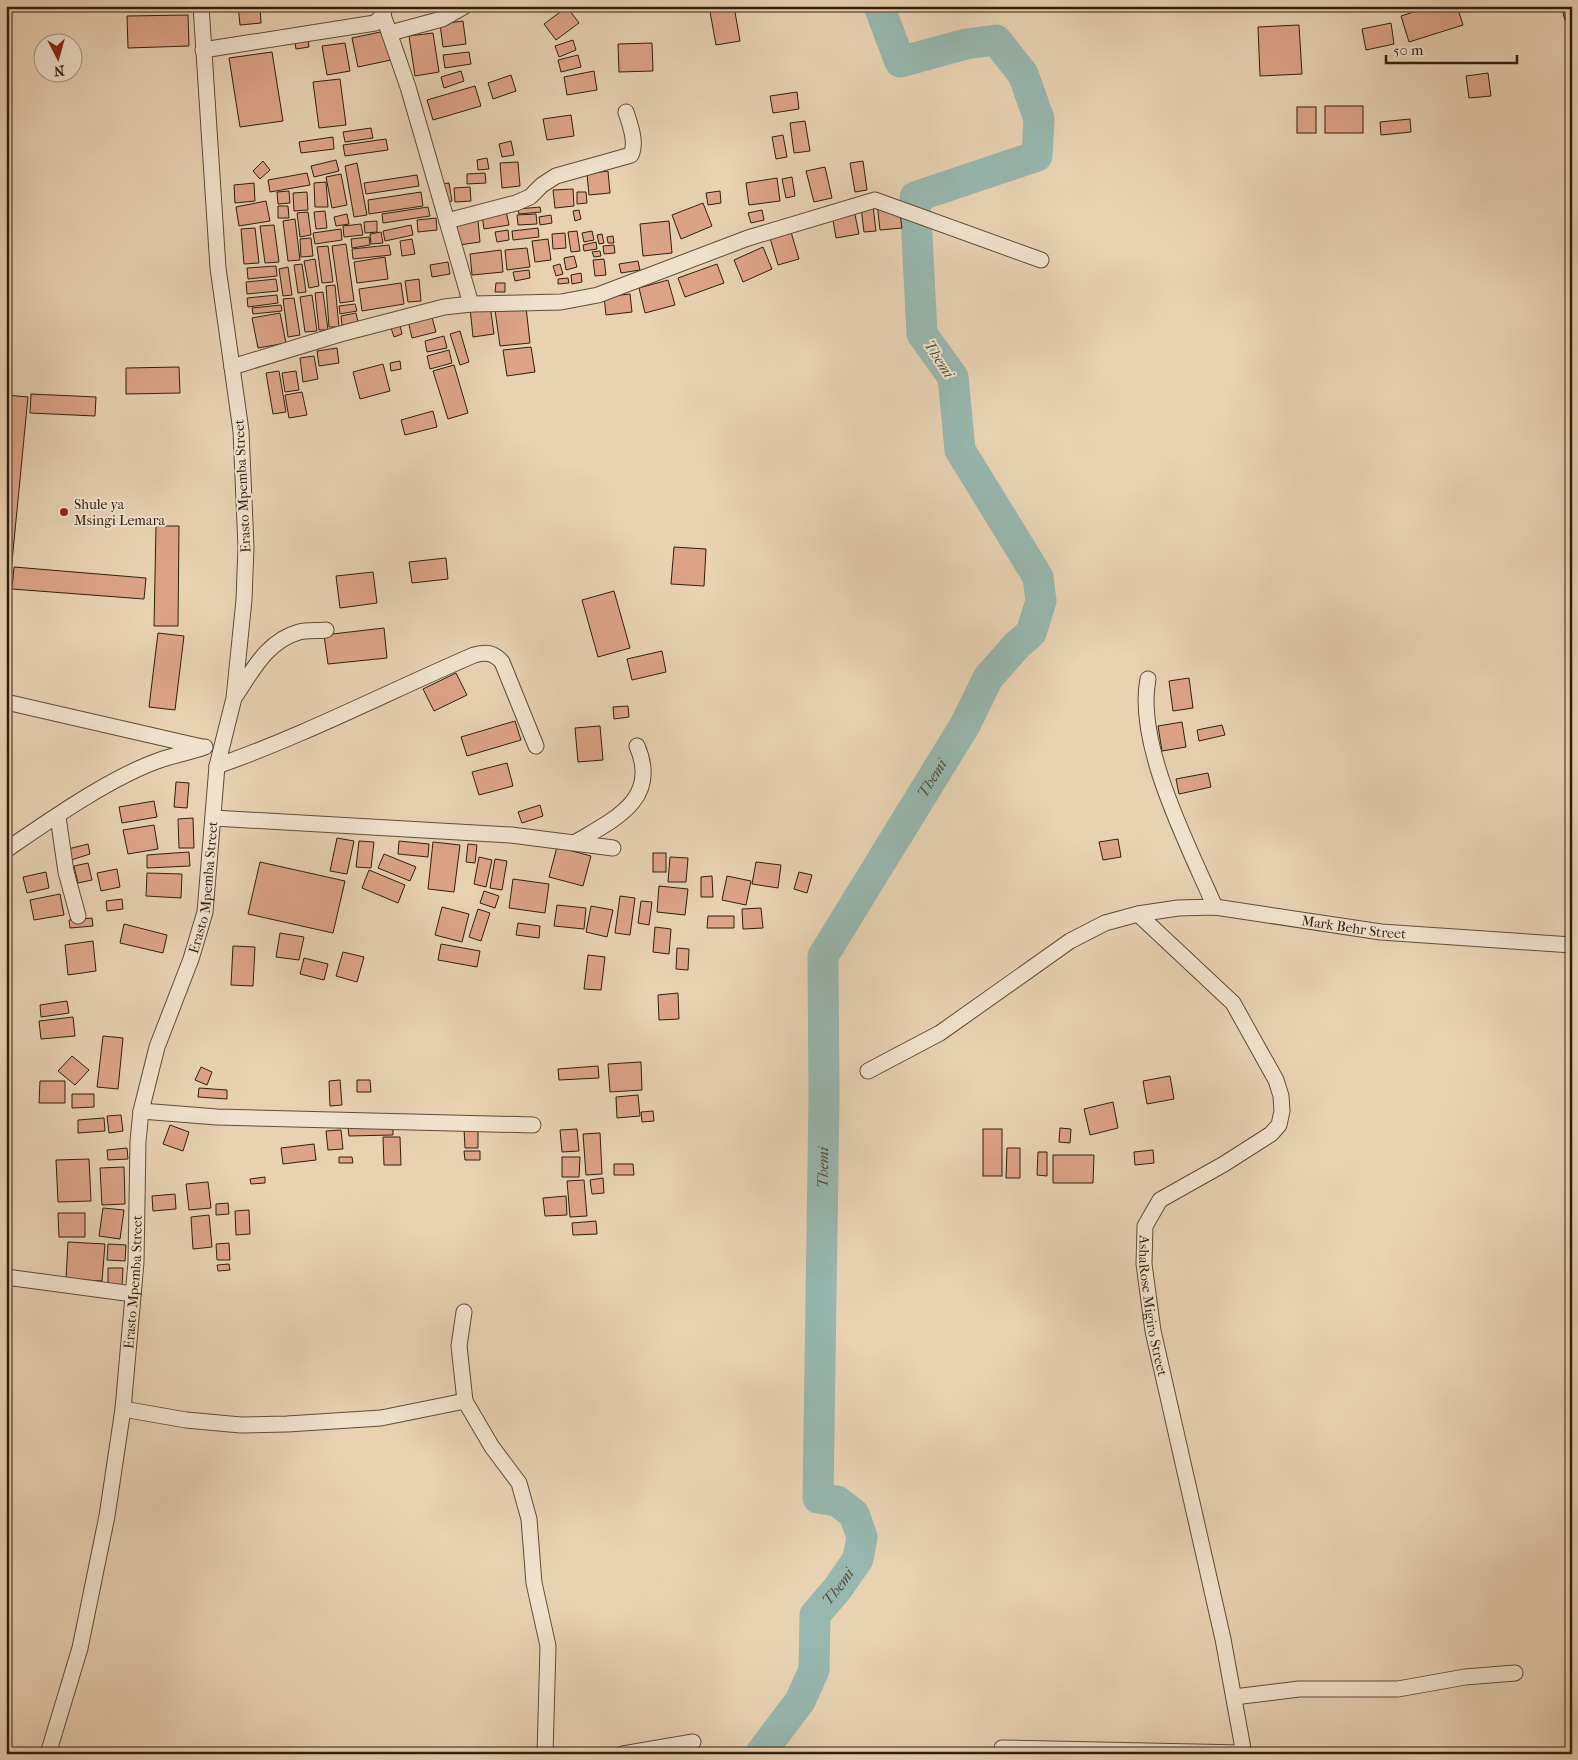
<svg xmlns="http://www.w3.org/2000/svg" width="1578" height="1760" viewBox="0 0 1578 1760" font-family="'IM FELL French Canon',serif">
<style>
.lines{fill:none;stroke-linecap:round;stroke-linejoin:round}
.river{stroke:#97b7af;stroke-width:31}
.building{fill:#dda387;stroke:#301f0c}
.minor-casing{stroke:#5e4c36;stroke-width:17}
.minor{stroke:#f0e2cd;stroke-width:15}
.poi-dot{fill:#8f2418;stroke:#f0e2cd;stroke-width:2}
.labels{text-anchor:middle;stroke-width:4;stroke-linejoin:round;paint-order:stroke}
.street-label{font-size:14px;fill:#301f0c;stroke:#f0e2cd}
.poi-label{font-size:14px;fill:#301f0c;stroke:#f0e2cd;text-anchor:start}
.water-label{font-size:15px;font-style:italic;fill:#4f4d3d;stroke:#f0e2cd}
</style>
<rect width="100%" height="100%" fill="#e8d2b2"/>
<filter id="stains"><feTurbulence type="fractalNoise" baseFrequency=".004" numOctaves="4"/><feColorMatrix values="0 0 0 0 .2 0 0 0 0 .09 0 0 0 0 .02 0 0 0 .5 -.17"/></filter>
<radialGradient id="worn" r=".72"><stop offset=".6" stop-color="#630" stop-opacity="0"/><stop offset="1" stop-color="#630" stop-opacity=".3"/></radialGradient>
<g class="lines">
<path class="river" id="s1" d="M760 1754 800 1701 814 1670 815 1615 838 1588 858 1559 862 1537 854 1514 837 1501 818 1498 824 1097 823 956 965 725 988 678 1017 645 1031 633 1041 601 1038 577 960 450 953 377 922 334 915 197 1037 156 1039 119 1023 74 996 40 966 44 900 62 879 6"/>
</g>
<g class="building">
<polygon points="128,6 156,6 156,9 129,10"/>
<polygon points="238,6 260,6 261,23 240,25"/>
<polygon points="409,6 426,6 410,11"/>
<polygon points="709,6 734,6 740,41 716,45"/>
<polygon points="1358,6 1383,6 1358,10"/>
<polygon points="1433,6 1457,6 1463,25 1409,42 1401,16"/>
<polygon points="1561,6 1572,6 1572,18 1565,20"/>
<polygon points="567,7 579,23 556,40 544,24"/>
<polygon points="188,15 189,46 128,48 127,16"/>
<polygon points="463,21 466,44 443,47 440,24"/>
<polygon points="1391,23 1394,44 1366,50 1362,29"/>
<polygon points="1299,25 1302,74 1260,76 1258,27"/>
<polygon points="385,31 391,60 358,67 352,38"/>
<polygon points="433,33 439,72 415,76 409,36"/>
<polygon points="573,40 576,50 559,57 555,46"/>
<polygon points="308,41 309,47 296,49 295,43"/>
<polygon points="345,43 350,71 327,75 322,46"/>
<polygon points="652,43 653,71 619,72 618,44"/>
<polygon points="272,52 283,121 240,127 229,58"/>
<polygon points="469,52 471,64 445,68 443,55"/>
<polygon points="578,55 581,67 561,72 558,60"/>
<polygon points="461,71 464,81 444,88 441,77"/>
<polygon points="594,71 597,90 567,95 564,77"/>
<polygon points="1488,73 1491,96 1469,98 1466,76"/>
<polygon points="511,75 516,91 493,99 488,83"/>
<polygon points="340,79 346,125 319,128 313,82"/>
<polygon points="475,86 481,106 433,120 427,100"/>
<polygon points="797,92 799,109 773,113 770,96"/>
<rect x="1325" y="106" width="38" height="27"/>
<rect x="1297" y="107" width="19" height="26"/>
<polygon points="571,115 574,136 547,140 543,119"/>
<polygon points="1410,119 1411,132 1381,135 1380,122"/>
<polygon points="805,121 810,151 794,153 790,123"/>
<polygon points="371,128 373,138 345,142 343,132"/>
<polygon points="783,135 787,157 776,159 772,137"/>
<polygon points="333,137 334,149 301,153 299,142"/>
<polygon points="386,139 388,150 345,156 343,145"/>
<polygon points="511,141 514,155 502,157 499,144"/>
<polygon points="487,158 489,169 478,170 477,160"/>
<polygon points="336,160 339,171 314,177 311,166"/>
<polygon points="263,161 270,170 260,179 253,171"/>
<polygon points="863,161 867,190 855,192 850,163"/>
<polygon points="518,162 520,186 502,188 500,163"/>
<polygon points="357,163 367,215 354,217 345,166"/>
<polygon points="825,167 832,198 814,202 806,171"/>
<polygon points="608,171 610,193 589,195 587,174"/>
<polygon points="307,173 310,185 270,192 268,180"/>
<polygon points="485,173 486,183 467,184 467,174"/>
<polygon points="341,174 347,205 332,208 326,177"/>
<polygon points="417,175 419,186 366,194 364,183"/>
<polygon points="792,177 795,196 786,198 782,179"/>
<polygon points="777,178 780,201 749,205 746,183"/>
<polygon points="326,182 328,207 315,207 314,183"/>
<polygon points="254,183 255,201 235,203 234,185"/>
<polygon points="449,183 452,201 443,203 440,184"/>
<polygon points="470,187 471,201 455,202 454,188"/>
<polygon points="573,189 574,206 555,208 553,190"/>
<polygon points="289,191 290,203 278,204 277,192"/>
<polygon points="720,191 721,203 708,205 706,193"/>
<polygon points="307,192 308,210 294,211 293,193"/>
<polygon points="421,192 423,206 369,214 368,200"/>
<polygon points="577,192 586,192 587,203 577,204"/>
<polygon points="898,200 902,228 880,230 877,203"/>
<polygon points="266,201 270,221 239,226 236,207"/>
<polygon points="703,203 712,226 681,239 672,215"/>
<polygon points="278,206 288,206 289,218 278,218"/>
<polygon points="873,206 876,231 864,232 861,207"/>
<polygon points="428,207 430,216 383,223 382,214"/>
<polygon points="540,207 541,212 519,214 518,209"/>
<polygon points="579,210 581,219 575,221 573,211"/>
<polygon points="762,210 764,220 751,223 748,213"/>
<polygon points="854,210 859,234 836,238 832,214"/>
<polygon points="325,211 327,228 316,229 314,212"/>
<polygon points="506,211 509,225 484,229 482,215"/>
<polygon points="308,212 311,235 300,237 297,213"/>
<polygon points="347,214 349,224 336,226 334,217"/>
<polygon points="536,214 537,224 518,225 517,215"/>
<polygon points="551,215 552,223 540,225 539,217"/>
<polygon points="436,218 437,230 418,232 417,220"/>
<polygon points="295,219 300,260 288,261 283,221"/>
<polygon points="377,221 377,232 365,233 364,222"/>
<polygon points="478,221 480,242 459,245 456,224"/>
<polygon points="669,221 672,253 643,256 640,224"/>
<polygon points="361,224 363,235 344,237 343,226"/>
<polygon points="274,225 279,262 265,263 260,226"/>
<polygon points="411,225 413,235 385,241 383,231"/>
<polygon points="255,228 259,263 244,264 241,229"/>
<polygon points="538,228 539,237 513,240 512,231"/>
<polygon points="341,229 342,240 315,244 313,233"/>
<polygon points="508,230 509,240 497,242 495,232"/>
<polygon points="577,231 580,251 571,252 568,232"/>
<polygon points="592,231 594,240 584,242 582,233"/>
<polygon points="381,232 383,243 371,244 370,234"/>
<polygon points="791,232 799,259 778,265 770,238"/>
<polygon points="565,233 566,248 553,249 552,234"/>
<polygon points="602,234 604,243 599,244 597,235"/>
<polygon points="613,236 614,243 608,243 607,237"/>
<polygon points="369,237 370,245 352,248 351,239"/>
<polygon points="311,238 313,256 301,257 300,239"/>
<polygon points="412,239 415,254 402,256 400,241"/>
<polygon points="548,239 551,260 535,262 532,241"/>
<polygon points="596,242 597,249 584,251 583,245"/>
<polygon points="346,244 354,301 340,303 332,246"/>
<polygon points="389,245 391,255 353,259 352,249"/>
<polygon points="614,245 615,253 604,254 603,246"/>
<polygon points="328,246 333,282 322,283 317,247"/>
<polygon points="763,247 772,269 743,282 734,260"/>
<polygon points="527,248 530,267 507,270 505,250"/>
<polygon points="501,250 503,272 472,275 470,254"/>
<polygon points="600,251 601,256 594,257 592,252"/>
<polygon points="574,256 577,267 566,270 564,258"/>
<polygon points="385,257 388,279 357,283 354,262"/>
<polygon points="315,259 319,286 309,288 304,261"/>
<polygon points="604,259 606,275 595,276 593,260"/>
<polygon points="638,261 640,270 621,273 619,264"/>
<polygon points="448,262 450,274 432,277 430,265"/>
<polygon points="302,264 306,292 298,293 294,265"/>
<polygon points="560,264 563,274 556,276 553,266"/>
<polygon points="717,264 724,283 685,297 678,278"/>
<polygon points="276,266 277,276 248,279 247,268"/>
<polygon points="288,267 292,295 283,296 279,269"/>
<polygon points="529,270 530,278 515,281 513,272"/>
<polygon points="581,273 582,282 572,284 571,275"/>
<polygon points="568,278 569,283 558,284 558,279"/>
<polygon points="276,279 278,291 247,294 246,282"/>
<polygon points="419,279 421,301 408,302 405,281"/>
<polygon points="668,280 675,305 645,313 639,288"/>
<polygon points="401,283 404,304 362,311 359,289"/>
<polygon points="496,283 505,283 505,292 495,292"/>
<polygon points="335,285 339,327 329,327 326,286"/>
<polygon points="323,292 328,330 319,330 315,293"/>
<polygon points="630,294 632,312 606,315 604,297"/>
<polygon points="277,295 278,303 248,307 247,298"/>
<polygon points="312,295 317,331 305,332 300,297"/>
<polygon points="294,298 300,335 288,337 283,299"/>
<polygon points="355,304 357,311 340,314 339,306"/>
<polygon points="281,305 282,311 253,314 252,308"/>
<polygon points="490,305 494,334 473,337 470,308"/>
<polygon points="526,307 530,343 500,346 495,310"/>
<polygon points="280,313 286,343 258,348 252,318"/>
<polygon points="356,313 358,322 342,325 341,316"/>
<polygon points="431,314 436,332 412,338 408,320"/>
<polygon points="399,322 402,334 394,337 390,325"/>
<polygon points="460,331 469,362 460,365 450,334"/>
<polygon points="444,336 447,348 427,352 425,341"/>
<polygon points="531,347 535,372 507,376 503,350"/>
<polygon points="337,348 339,363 319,366 317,351"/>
<polygon points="449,350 452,363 430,369 427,356"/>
<polygon points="314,356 318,379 303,382 300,358"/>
<polygon points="400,361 401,369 391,371 390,363"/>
<polygon points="383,364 390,391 360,399 353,372"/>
<polygon points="454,365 468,413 448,419 433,371"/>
<polygon points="179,367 180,393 126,394 126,368"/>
<polygon points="279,371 286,412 273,414 266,373"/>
<polygon points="296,371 299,390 285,392 282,373"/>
<polygon points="302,392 307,415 289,418 285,395"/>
<polygon points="31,394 96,397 95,416 30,413"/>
<polygon points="6,395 28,397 10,582 6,582"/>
<polygon points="433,411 437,427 405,435 401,420"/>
<polygon points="156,526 179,526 178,626 154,626"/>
<polygon points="674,547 706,549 704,586 671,584"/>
<polygon points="446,558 448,579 412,583 409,562"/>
<polygon points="14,567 146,578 144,599 12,589"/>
<polygon points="373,572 377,603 340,608 336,576"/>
<polygon points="614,591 630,648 598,657 582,600"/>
<polygon points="384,628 387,658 328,664 324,635"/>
<polygon points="158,633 184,636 175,710 149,707"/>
<polygon points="662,651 666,672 632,680 627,659"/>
<polygon points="456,673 467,695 434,711 423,689"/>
<polygon points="1189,678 1193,708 1173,711 1169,681"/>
<polygon points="628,706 629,717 614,719 613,707"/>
<polygon points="515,721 521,740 467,756 461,737"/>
<polygon points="1182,722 1186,747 1162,751 1158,726"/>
<polygon points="1222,725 1225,735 1199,741 1197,730"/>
<polygon points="600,726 603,760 578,762 575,728"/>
<polygon points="507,763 513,786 479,795 472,772"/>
<polygon points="1208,773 1211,787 1179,794 1176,779"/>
<polygon points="176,782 189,783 187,808 174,807"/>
<polygon points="154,801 157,817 122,823 119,807"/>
<polygon points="540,805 543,816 522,823 518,812"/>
<polygon points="193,818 194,848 179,848 178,819"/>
<polygon points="154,825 158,849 128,854 123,830"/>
<polygon points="337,838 354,841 347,874 330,871"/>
<polygon points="1118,839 1121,857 1103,860 1099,842"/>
<polygon points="359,841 374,842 371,868 356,867"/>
<polygon points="399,841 429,844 428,857 398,854"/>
<polygon points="433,842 460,845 454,892 428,889"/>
<polygon points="88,844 90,854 71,860 68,849"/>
<polygon points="468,844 477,845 475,863 466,862"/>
<polygon points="557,847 591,856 583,886 549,877"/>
<polygon points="189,852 190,866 147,868 147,855"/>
<rect x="653" y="853" width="13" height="19"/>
<polygon points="384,854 416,867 410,881 378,868"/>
<polygon points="479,857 492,860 486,887 474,884"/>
<polygon points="670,857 688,858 686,882 668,882"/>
<polygon points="495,859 507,861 502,890 490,888"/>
<polygon points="260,862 345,881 333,933 248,914"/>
<polygon points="756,862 781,865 778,888 752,884"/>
<polygon points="88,863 92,880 78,883 74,866"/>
<polygon points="117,869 120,887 101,891 97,873"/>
<polygon points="369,870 405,885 398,903 362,888"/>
<polygon points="46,872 49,888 27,893 23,877"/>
<polygon points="799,872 812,875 807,893 794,889"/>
<polygon points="147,873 182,874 181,898 146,896"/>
<polygon points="712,876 713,897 701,897 701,877"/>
<polygon points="727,876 751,881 746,905 722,900"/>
<polygon points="513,879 549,884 545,913 509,908"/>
<polygon points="659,886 688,889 685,915 657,912"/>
<polygon points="484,891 499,896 495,908 480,903"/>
<polygon points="60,894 64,915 34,920 30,900"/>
<polygon points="620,896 635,898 630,935 615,933"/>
<polygon points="122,899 123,909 107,911 106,901"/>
<polygon points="641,901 652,902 649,925 638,923"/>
<polygon points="557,905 586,908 584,929 554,926"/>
<polygon points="591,906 613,910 607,937 586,932"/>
<polygon points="442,907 469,914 462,942 435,935"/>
<polygon points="761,908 763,928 743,929 742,909"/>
<polygon points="478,909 490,913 481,941 469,937"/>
<polygon points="708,916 734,916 734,928 707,928"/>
<polygon points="92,918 93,926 70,928 69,920"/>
<polygon points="518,923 540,926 539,938 516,935"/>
<polygon points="124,924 167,935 163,953 120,943"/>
<polygon points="655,927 671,929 669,954 653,952"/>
<polygon points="280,933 304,937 299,960 276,957"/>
<polygon points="93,941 96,971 68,975 65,945"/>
<polygon points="441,944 480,951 477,967 438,960"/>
<polygon points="233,946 255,947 253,986 231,985"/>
<polygon points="677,948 689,949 688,970 676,969"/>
<polygon points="343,952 364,957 357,982 336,976"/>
<polygon points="588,955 605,957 601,990 584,989"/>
<polygon points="304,958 328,964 324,980 300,974"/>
<polygon points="678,993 679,1019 659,1020 658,995"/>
<polygon points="67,1001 69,1013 41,1017 40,1005"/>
<polygon points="73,1017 75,1036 41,1039 39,1021"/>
<polygon points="103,1036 123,1038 118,1089 97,1087"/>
<polygon points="72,1056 89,1070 75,1085 58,1071"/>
<polygon points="641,1062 642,1090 610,1092 608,1064"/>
<polygon points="598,1066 599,1078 559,1080 558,1069"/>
<polygon points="201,1067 212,1072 207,1085 195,1080"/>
<polygon points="1170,1076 1174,1099 1147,1104 1143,1081"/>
<polygon points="340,1080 342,1105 330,1106 329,1081"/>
<polygon points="357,1080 370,1080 371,1092 357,1092"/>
<polygon points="40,1081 65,1081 65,1103 39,1103"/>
<polygon points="199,1088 227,1090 227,1099 198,1097"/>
<polygon points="72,1094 94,1094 94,1107 72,1108"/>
<polygon points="638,1095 640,1116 617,1118 616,1097"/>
<polygon points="1113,1102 1118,1128 1090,1135 1084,1109"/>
<polygon points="653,1111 654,1121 642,1122 641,1112"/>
<polygon points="121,1115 123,1131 109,1133 107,1116"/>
<polygon points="104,1118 105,1131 78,1133 78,1120"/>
<polygon points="170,1125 189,1132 183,1151 163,1144"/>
<polygon points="393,1125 393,1135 349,1136 348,1127"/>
<polygon points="1060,1128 1071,1129 1070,1143 1059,1142"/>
<polygon points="464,1129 478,1129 478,1148 465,1148"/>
<polygon points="577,1129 579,1151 562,1152 560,1130"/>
<rect x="983" y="1129" width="19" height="47"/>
<polygon points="341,1130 343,1149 328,1150 326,1131"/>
<polygon points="600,1133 602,1174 586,1175 583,1134"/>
<polygon points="383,1137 400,1137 401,1165 384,1165"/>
<polygon points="314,1144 316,1160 283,1164 281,1148"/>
<polygon points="127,1148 128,1159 108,1160 107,1150"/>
<polygon points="1007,1148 1020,1148 1020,1178 1006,1178"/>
<polygon points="1153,1150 1154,1163 1135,1165 1134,1152"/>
<polygon points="464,1151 480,1151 480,1160 465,1160"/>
<polygon points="1038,1152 1047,1152 1047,1176 1037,1175"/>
<polygon points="1053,1155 1094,1155 1093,1183 1053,1183"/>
<polygon points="339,1157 352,1157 353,1163 339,1163"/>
<polygon points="562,1157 580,1157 579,1177 562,1177"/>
<polygon points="89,1159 91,1201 58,1202 56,1160"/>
<polygon points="614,1164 633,1164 634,1175 614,1175"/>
<polygon points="124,1167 125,1204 102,1205 100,1168"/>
<polygon points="265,1177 265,1183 251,1184 250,1179"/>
<polygon points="603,1178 604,1193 592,1194 590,1180"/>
<polygon points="584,1180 587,1216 570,1217 567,1181"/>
<polygon points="208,1182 211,1208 189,1210 186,1184"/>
<polygon points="175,1194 176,1209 153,1211 152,1196"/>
<polygon points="566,1196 567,1215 545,1216 543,1198"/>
<polygon points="228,1203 229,1214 216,1215 216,1204"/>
<polygon points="103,1208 124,1210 120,1239 99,1236"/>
<polygon points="249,1210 250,1234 236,1235 235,1211"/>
<polygon points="58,1213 85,1213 85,1237 59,1237"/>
<polygon points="209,1215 212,1247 193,1249 191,1217"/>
<polygon points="596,1221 597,1234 573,1235 572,1223"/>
<polygon points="68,1242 105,1244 102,1281 66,1279"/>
<polygon points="229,1243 230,1260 217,1260 216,1244"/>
<polygon points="108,1244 126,1245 125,1261 107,1260"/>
<polygon points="229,1264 230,1270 218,1271 217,1265"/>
<polygon points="108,1268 123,1268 122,1287 108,1287"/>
</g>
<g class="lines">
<defs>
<g id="minor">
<polyline points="383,15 408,87 471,304"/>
<polyline points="390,33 442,19 465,6"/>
<polyline points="203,50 375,23 383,15 384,8"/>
<path d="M447 221 516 203 530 197 542 185 556 176 631 155C637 142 630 125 626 112"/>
<polyline points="232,367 340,334 444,307 471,304 561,302 598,295 748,238 875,200 1041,260"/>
<path d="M1148 679C1135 744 1189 847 1215 907"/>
<path d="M236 695C253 670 267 641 299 632 307 630 318 631 326 630"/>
<polyline points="6,702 202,747"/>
<path d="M217 766C305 735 388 692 474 655 486 652 493 652 502 662L536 746"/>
<polyline points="58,817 66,872 78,916"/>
<polyline points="213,818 511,835 613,848"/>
<path d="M576 842C615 819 660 799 637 746"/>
<path d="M6 850C50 820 111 777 160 760 175 755 190 752 205 747"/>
<path id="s2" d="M1138 914 1233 1003 1276 1080 1281 1096 1282 1111 1279 1125 1271 1134 1224 1164 1160 1200 1145 1226 1144 1264 1153 1331 1223 1639 1244 1754"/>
<path id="s3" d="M868 1071 940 1033 1070 941 1105 923 1138 914 1178 908 1215 907 1381 932 1572 945"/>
<polyline points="141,1111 217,1117 533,1125"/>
<polyline points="6,1277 133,1294"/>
<polyline points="464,1312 459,1346 465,1401 492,1447 519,1483 529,1519 534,1583 548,1646 545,1754"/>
<polyline points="123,1409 186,1420 241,1425 287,1424 381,1418 465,1401"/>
<polyline points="1234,1697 1299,1689 1398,1689 1465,1677 1515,1673"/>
<polyline points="1002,1748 1243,1753"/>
<path id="s4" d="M48 1754 80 1648 107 1516 123 1409 136 1262 138 1141 141 1111 157 1047 191 959 205 912 217 766 234 698 244 600 246 547 241 431 218 268 201 6"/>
<polyline points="623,1754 693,1742"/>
</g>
</defs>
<use href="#minor" class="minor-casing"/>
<use href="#minor" class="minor"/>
</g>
<circle class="poi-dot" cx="64" cy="512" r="5"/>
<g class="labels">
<g class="street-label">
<text transform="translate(242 486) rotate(-93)" y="5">Erasto Mpemba Street</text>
<text dy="5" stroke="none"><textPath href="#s4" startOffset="886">Erasto Mpemba Street</textPath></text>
<text dy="5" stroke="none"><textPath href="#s3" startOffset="532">Mark Behr Street</textPath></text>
<text dy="5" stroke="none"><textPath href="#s4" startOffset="481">Erasto Mpemba Street</textPath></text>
<text dy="5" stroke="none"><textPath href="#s2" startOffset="516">AshaRose Migiro Street</textPath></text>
</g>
<g class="poi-label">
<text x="74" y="509">Shule ya<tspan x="74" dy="16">Msingi Lemara</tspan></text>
</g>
<g class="water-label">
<text transform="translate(939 359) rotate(57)" y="5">Themi</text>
<text dy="5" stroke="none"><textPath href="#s1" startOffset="1064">Themi</textPath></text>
<text dy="5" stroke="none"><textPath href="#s1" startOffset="644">Themi</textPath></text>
<text dy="5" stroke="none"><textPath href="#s1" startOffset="192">Themi</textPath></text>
</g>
</g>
<rect width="1578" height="1760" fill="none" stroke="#e8d2b2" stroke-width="25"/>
<rect x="8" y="8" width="1563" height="1745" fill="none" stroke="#301f0c" stroke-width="2.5"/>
<rect x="12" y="12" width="1553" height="1735" fill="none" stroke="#301f0c"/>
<g transform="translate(58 58) rotate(174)"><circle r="24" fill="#f0e2cd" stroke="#a39480"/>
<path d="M0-4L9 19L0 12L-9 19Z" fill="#8f2418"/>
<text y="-8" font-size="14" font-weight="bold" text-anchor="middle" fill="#301f0c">N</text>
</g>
<path d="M1386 55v8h131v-8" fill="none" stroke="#301f0c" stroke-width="2.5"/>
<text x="1393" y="55" font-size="15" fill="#301f0c" stroke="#f0e2cd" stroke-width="4" paint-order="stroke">50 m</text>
<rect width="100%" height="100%" filter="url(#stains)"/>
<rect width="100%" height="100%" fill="url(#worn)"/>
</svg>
